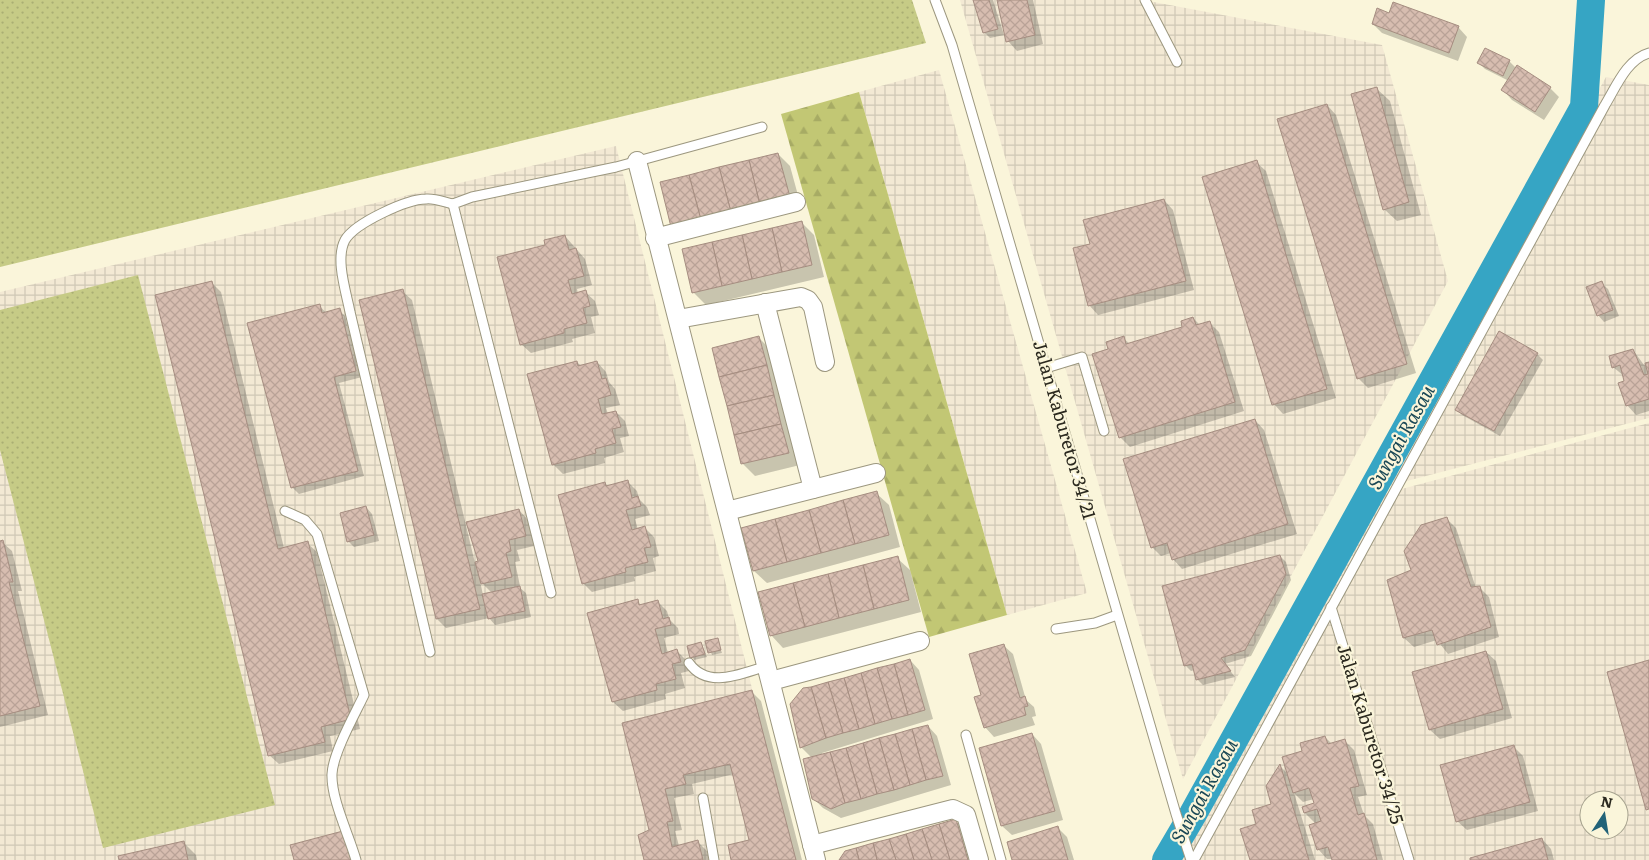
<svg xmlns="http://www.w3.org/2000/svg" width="1649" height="860" viewBox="0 0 1649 860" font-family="Literata,serif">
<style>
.industrial{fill:url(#industrial-grid);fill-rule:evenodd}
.grass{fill:url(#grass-dots)}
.forest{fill:url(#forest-firs)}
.shadow{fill:#0003;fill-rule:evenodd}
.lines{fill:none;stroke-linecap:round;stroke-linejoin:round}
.river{stroke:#36a5c4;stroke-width:28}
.building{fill:url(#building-cross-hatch);stroke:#a58d80}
.service-casing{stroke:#9c977f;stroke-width:11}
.minor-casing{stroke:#9c977f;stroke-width:20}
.service{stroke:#fff;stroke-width:9}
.minor{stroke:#fff;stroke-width:18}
.labels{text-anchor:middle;stroke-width:4.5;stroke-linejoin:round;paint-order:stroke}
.street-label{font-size:18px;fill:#2b291f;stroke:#faf5da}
.water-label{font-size:19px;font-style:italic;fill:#1a4856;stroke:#faf5da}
</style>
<defs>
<pattern id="industrial-grid" width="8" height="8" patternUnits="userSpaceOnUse" patternTransform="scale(1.25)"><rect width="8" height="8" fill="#f3e9d4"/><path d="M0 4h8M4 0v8" fill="none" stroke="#d0c8b6"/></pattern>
<pattern id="grass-dots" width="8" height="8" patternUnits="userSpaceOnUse" patternTransform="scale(1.25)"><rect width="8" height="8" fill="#c6cb86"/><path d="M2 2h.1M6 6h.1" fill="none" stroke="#aaae73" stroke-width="1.8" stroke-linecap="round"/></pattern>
<pattern id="forest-firs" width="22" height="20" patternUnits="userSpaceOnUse" patternTransform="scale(1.25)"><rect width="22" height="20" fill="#c2c774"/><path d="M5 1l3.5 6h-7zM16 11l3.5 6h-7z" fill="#a7ab64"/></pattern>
<pattern id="building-cross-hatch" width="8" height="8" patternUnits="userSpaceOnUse" patternTransform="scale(1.25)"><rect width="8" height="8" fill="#d7bdb0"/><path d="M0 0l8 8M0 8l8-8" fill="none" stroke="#b9a297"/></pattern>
</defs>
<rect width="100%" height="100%" fill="#faf5da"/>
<g class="industrial">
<polygon points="960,0 1143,0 1382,45 1448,281 1183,779"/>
<polygon points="939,70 1087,593 1007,615 859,92"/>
<polygon points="1606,77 1649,85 1649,418 1376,489"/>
<polygon points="616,146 795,860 0,860 0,292"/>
<path d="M1649 423V860H1180L1383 494ZM1589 800H1619V830H1589Z"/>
</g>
<g class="grass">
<polygon points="0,0 912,0 926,43 0,267"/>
<polygon points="138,275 275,805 103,848 0,450 0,310"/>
</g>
<polygon class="forest" points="859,92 1007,615 929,637 781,114"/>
<g class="shadow">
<polygon points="974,0 993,0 1004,35 990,38 984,32"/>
<polygon points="998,0 1033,0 1043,44 1017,51 1008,41"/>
<polygon points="1390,14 1458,27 1467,37 1458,61 1382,33 1373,24"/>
<polygon points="1509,61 1516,68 1550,88 1559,97 1544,120 1512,100 1503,90 1509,81 1485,69 1479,63"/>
<polygon points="1377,89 1390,101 1421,215 1397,221 1384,209"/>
<polygon points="1327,105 1336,115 1416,373 1368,388 1358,378"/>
<polygon points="778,154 790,166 802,210 685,239"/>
<polygon points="1256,162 1266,171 1336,398 1283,414 1274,404"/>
<polygon points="1164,200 1173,210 1194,290 1098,315 1089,305"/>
<polygon points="801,222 814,235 824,277 706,305 694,293"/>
<polygon points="565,236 585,259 592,285 577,289 578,294 585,292 595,301 599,315 591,317 595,333 572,339 573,342 531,353 521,344 546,246"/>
<polygon points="212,283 221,292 284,548 307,543 317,552 360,729 330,736 333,751 279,764 269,755"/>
<polygon points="1601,283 1608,289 1619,316 1604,322 1598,315"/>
<path d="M402 291 412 300 475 563 480 562 519 510 528 520 534 546 517 550 520 561 515 562 520 586 519 587 526 593 531 617 495 625 489 618 446 628 437 619ZM480 581 492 593 483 595Z"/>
<polygon points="319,305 326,313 339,310 345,316 362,377 339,383 364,476 299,494 292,487"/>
<polygon points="1193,318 1200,325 1209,322 1219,332 1244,411 1130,447 1120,437 1110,350 1123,338 1130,344 1184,327"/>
<polygon points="759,338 771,350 800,465 755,476 743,464 714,349"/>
<polygon points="1633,350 1644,365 1649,363 1649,411 1636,415 1627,405 1624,376 1613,367"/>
<polygon points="1537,354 1543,360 1500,436 1462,415 1456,409"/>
<polygon points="577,362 581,366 597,362 606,372 609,382 615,389 620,405 606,408 608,414 616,412 625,421 629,436 620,438 624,452 604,458 605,463 563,474 553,464"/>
<polygon points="1255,420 1264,430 1297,534 1182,569 1173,559 1171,553 1161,556 1152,547"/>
<polygon points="627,481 637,491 639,499 647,507 650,515 635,519 638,530 645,528 654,537 659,556 653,558 656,571 634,577 635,581 592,592 583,583 605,483 608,487"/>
<polygon points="876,493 889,505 900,547 767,583 754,571 743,529"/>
<polygon points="366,507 372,514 379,541 354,547 348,541"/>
<polygon points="1447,519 1456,528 1476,588 1479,587 1489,597 1499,637 1448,654 1437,640 1414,647 1404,638 1388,580 1413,571"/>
<polygon points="0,542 2,542 12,551 22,591 18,591 48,715 0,727"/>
<polygon points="1280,556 1286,562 1291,580 1251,656 1225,664 1235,677 1203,685 1197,679 1195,670 1191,671 1185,665"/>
<polygon points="897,558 910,570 921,612 783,648 771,635"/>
<polygon points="637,601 642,606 657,601 667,611 669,619 678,628 679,634 664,638 668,653 677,651 686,660 689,671 681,673 685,688 665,694 666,699 623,711 613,702"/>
<polygon points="717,640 722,653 712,655 707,642"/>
<polygon points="701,643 707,657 694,660 688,647"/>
<polygon points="1003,645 1013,654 1026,700 1034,707 1036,716 1032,717 1035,725 994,737 985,727 983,695"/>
<polygon points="1486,652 1496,661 1512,718 1440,739 1430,730"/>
<polygon points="910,660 919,670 933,719 822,753 823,755 928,726 937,736 951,785 841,818 823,808 813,798 812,758 801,747"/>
<polygon points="752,692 761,701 802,860 733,860 751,841 734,774 692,784 694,794 674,798 682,830 675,831 679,846 698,842 707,851 709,860 646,860 650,830 623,724"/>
<polygon points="1032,734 1041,744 1063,820 1012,835 1002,826"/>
<polygon points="1325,737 1332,744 1345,741 1354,750 1367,795 1358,797 1364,815 1373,824 1383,860 1327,859 1318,849 1316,824 1305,813 1315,804 1314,799 1303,802 1294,793 1315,860 1251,860 1258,825 1273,805 1280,766 1289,775 1303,752"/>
<polygon points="1514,747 1523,756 1538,811 1467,830 1457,821"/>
<polygon points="955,821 965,830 973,860 840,860"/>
<polygon points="1058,828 1067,837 1074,860 1014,860"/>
<polygon points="1542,839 1551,849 1554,860 1471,860"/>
<polygon points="184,843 196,855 197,860 120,860"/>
</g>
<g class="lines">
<polyline class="river" points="1166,860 1193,814 1584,107 1591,0"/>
</g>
<g class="building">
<polygon points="973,0 989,0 998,29 983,33"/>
<polygon points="997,0 1027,0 1035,35 1006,42"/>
<polygon points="1393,2 1459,26 1449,53 1372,24 1377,8 1389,13"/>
<polygon points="1485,48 1510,60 1503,76 1477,63"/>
<polygon points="1517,65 1551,87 1535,112 1501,90"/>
<polygon points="1377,87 1409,202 1383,210 1351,94"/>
<polygon points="1327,104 1407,364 1357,379 1277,119"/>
<polygon points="778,153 790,197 760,205 749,160"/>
<polygon points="749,160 760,205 731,212 719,167"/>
<polygon points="1257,160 1327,389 1272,405 1202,177"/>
<polygon points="719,167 731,212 701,220 689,175"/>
<polygon points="689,175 701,220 671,227 660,182"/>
<polygon points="1164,199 1186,281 1088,306 1073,248 1090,244 1083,220"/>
<polygon points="802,221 812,265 782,272 772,228"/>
<polygon points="772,228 782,272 752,279 742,235"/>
<polygon points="565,235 569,250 576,248 584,276 568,280 572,294 586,290 590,306 583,308 587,323 564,329 564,333 520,345 497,257 545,245 544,240"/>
<polygon points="742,235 752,279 722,286 712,242"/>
<polygon points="712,242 722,286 692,293 682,249"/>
<polygon points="212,281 278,549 308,541 351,719 321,727 325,742 268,756 155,295"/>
<polygon points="1602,281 1613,310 1597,316 1586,287"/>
<polygon points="403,289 480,609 436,619 359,300"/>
<polygon points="320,304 322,313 340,308 356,371 334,377 358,471 291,488 247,323"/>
<polygon points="1193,317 1196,325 1210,321 1235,402 1119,438 1092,354 1108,349 1106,342 1124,336 1126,344 1182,327 1181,321"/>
<polygon points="1499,331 1538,353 1494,431 1455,410"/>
<polygon points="759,336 767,365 719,377 712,348"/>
<polygon points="1633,349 1644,375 1648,374 1645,363 1649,362 1649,399 1626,406 1618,383 1624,381 1620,365 1612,368 1609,356"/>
<polygon points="577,361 578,366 597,361 602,379 606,378 611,395 598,399 602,414 616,411 621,427 612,429 616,443 595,449 596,453 552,465 527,374"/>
<polygon points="767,365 774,395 727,406 719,377"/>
<polygon points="774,395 781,424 734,435 727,406"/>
<polygon points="1255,419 1288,524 1172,560 1167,543 1151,548 1123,459"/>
<polygon points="781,424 789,453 741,464 734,435"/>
<polygon points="628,480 632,498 638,496 641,506 626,510 632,530 645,526 651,547 644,548 648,562 625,568 626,572 582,584 558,495 605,482 606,486"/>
<polygon points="877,491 889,535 855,544 843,500"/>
<polygon points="843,500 855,544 821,553 809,510"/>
<polygon points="366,506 374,535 347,542 340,513"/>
<polygon points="519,509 526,536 509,540 511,551 506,553 512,577 481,584 475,562 478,561 466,522"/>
<polygon points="809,510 821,553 787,562 775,519"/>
<polygon points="1447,517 1471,587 1480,586 1491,627 1437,645 1432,630 1403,638 1387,580 1411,570 1404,551 1421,525"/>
<polygon points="775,519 787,562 753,571 741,528"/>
<polygon points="3,540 13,582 9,582 40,706 0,716 0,541"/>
<polygon points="1280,555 1286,574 1245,650 1221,658 1231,671 1196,680 1192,664 1184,666 1162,586"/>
<polygon points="898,556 909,600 874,609 863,565"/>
<polygon points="863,565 874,609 839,618 828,574"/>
<polygon points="828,574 839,618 805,627 793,583"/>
<polygon points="793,583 805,627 770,636 758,592"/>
<polygon points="520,586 525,611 488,619 482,594"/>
<polygon points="638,599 639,605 658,600 663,619 669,617 671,625 655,629 662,654 677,649 681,662 672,664 676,679 656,684 657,690 612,702 587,613"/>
<polygon points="718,638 721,650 708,653 705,641"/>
<polygon points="701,642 705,654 690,658 687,646"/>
<polygon points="1004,644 1020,698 1025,696 1028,706 1024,707 1026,715 984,728 974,697 981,695 969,654"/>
<polygon points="1486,651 1503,709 1429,730 1412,672"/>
<polygon points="910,659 925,710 908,715 894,664"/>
<polygon points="1649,660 1649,809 1646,810 1607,672"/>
<polygon points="894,664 908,715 892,719 877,668"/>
<polygon points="877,668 892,719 875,724 861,673"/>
<polygon points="861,673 875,724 859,729 844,678"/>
<polygon points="844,678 859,729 843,733 828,682"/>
<polygon points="828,682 843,733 826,738 811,687"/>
<polygon points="811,687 826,738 800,748 790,704 803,688"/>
<polygon points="752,690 796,860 731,860 728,845 749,840 730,764 683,775 686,784 665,789 673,821 667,822 672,847 698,840 703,860 644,860 638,835 649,830 622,723"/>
<polygon points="928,725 943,776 926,780 912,729"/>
<polygon points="912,729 926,780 910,785 895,734"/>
<polygon points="1032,733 1055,811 1001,826 979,748"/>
<polygon points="895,734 910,785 894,790 879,738"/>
<polygon points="1325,736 1328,744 1345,739 1359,786 1350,788 1358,815 1364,813 1377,860 1332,860 1328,847 1317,850 1309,825 1321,821 1317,809 1304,813 1302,807 1314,803 1309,788 1293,793 1282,757 1302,751 1300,743"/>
<polygon points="879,738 894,790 877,794 863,743"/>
<polygon points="863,743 877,794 861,799 846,748"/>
<polygon points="1514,745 1530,802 1456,822 1440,765"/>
<polygon points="846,748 861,799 845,803 830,752"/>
<polygon points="830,752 845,803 831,809 812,799 803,759"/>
<polygon points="1280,764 1309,860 1250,860 1240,829 1256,824 1252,810 1271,804 1266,786"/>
<polygon points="956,819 968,860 950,860 939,824"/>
<polygon points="939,824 950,860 932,860 922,829"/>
<polygon points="1058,826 1068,860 1012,860 1007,842"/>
<polygon points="922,829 932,860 914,860 906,834"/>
<polygon points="343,831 351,860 294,860 290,845"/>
<polygon points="906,834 914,860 896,860 889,839"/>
<polygon points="1542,838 1548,860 1470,860 1470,858"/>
<polygon points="889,839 896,860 877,860 873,843"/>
<polygon points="184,841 188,860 119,860 118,856"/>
<polygon points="873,843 877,860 859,860 856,848"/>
<polygon points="856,848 859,860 839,860 845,851"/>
</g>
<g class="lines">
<defs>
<g id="service">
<polyline points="935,0 952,45 1176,814 1191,860"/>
<polyline points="1145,0 1177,62"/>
<polyline points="1046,368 1082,357 1104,431"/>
<path d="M285 511 305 520 317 534 364 695C355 714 333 753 332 774 331 799 349 835 356 860"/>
<polyline points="551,593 453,204 472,197 616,167 762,127"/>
<polyline points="1331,607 1409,860"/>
<polyline points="1056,629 1095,623 1117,615"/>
<path d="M430 652 350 312C346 291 335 259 345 240 355 223 407 199 426 199 434 198 444 202 453 204"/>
<path d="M689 663C708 690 742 673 767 666"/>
<polyline points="966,735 1001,860"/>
<polyline points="703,798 714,860"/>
<path d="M1194 860 1605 105C1616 87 1627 59 1649 53"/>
</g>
<g id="minor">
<polyline points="637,161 816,860"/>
<polyline points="655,238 796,202"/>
<polyline points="765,303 813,489"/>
<polyline points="678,319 801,297 808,300 813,307 825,362"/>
<polyline points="727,511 876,473"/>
<polyline points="771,681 920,641"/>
<polyline points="812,845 953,809 966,815 979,860"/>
</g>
</defs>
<use href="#service" class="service-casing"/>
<use href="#minor" class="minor-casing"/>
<use href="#service" class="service"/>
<use href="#minor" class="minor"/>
</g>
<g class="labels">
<g class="street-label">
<text transform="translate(1064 430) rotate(74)" y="6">Jalan Kaburetor 34/21</text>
<text transform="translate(1370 734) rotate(73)" y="6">Jalan Kaburetor 34/25</text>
</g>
<g class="water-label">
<text transform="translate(1401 437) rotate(-61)" y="7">Sungai Rasau</text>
<text transform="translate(1204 791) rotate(-61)" y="7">Sungai Rasau</text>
</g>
</g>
<g transform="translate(1604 815) rotate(12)"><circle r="24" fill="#faf5da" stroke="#a7a38f"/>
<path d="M0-4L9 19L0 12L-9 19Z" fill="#226378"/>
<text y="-8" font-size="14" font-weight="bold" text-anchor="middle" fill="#2b291f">N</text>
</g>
</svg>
